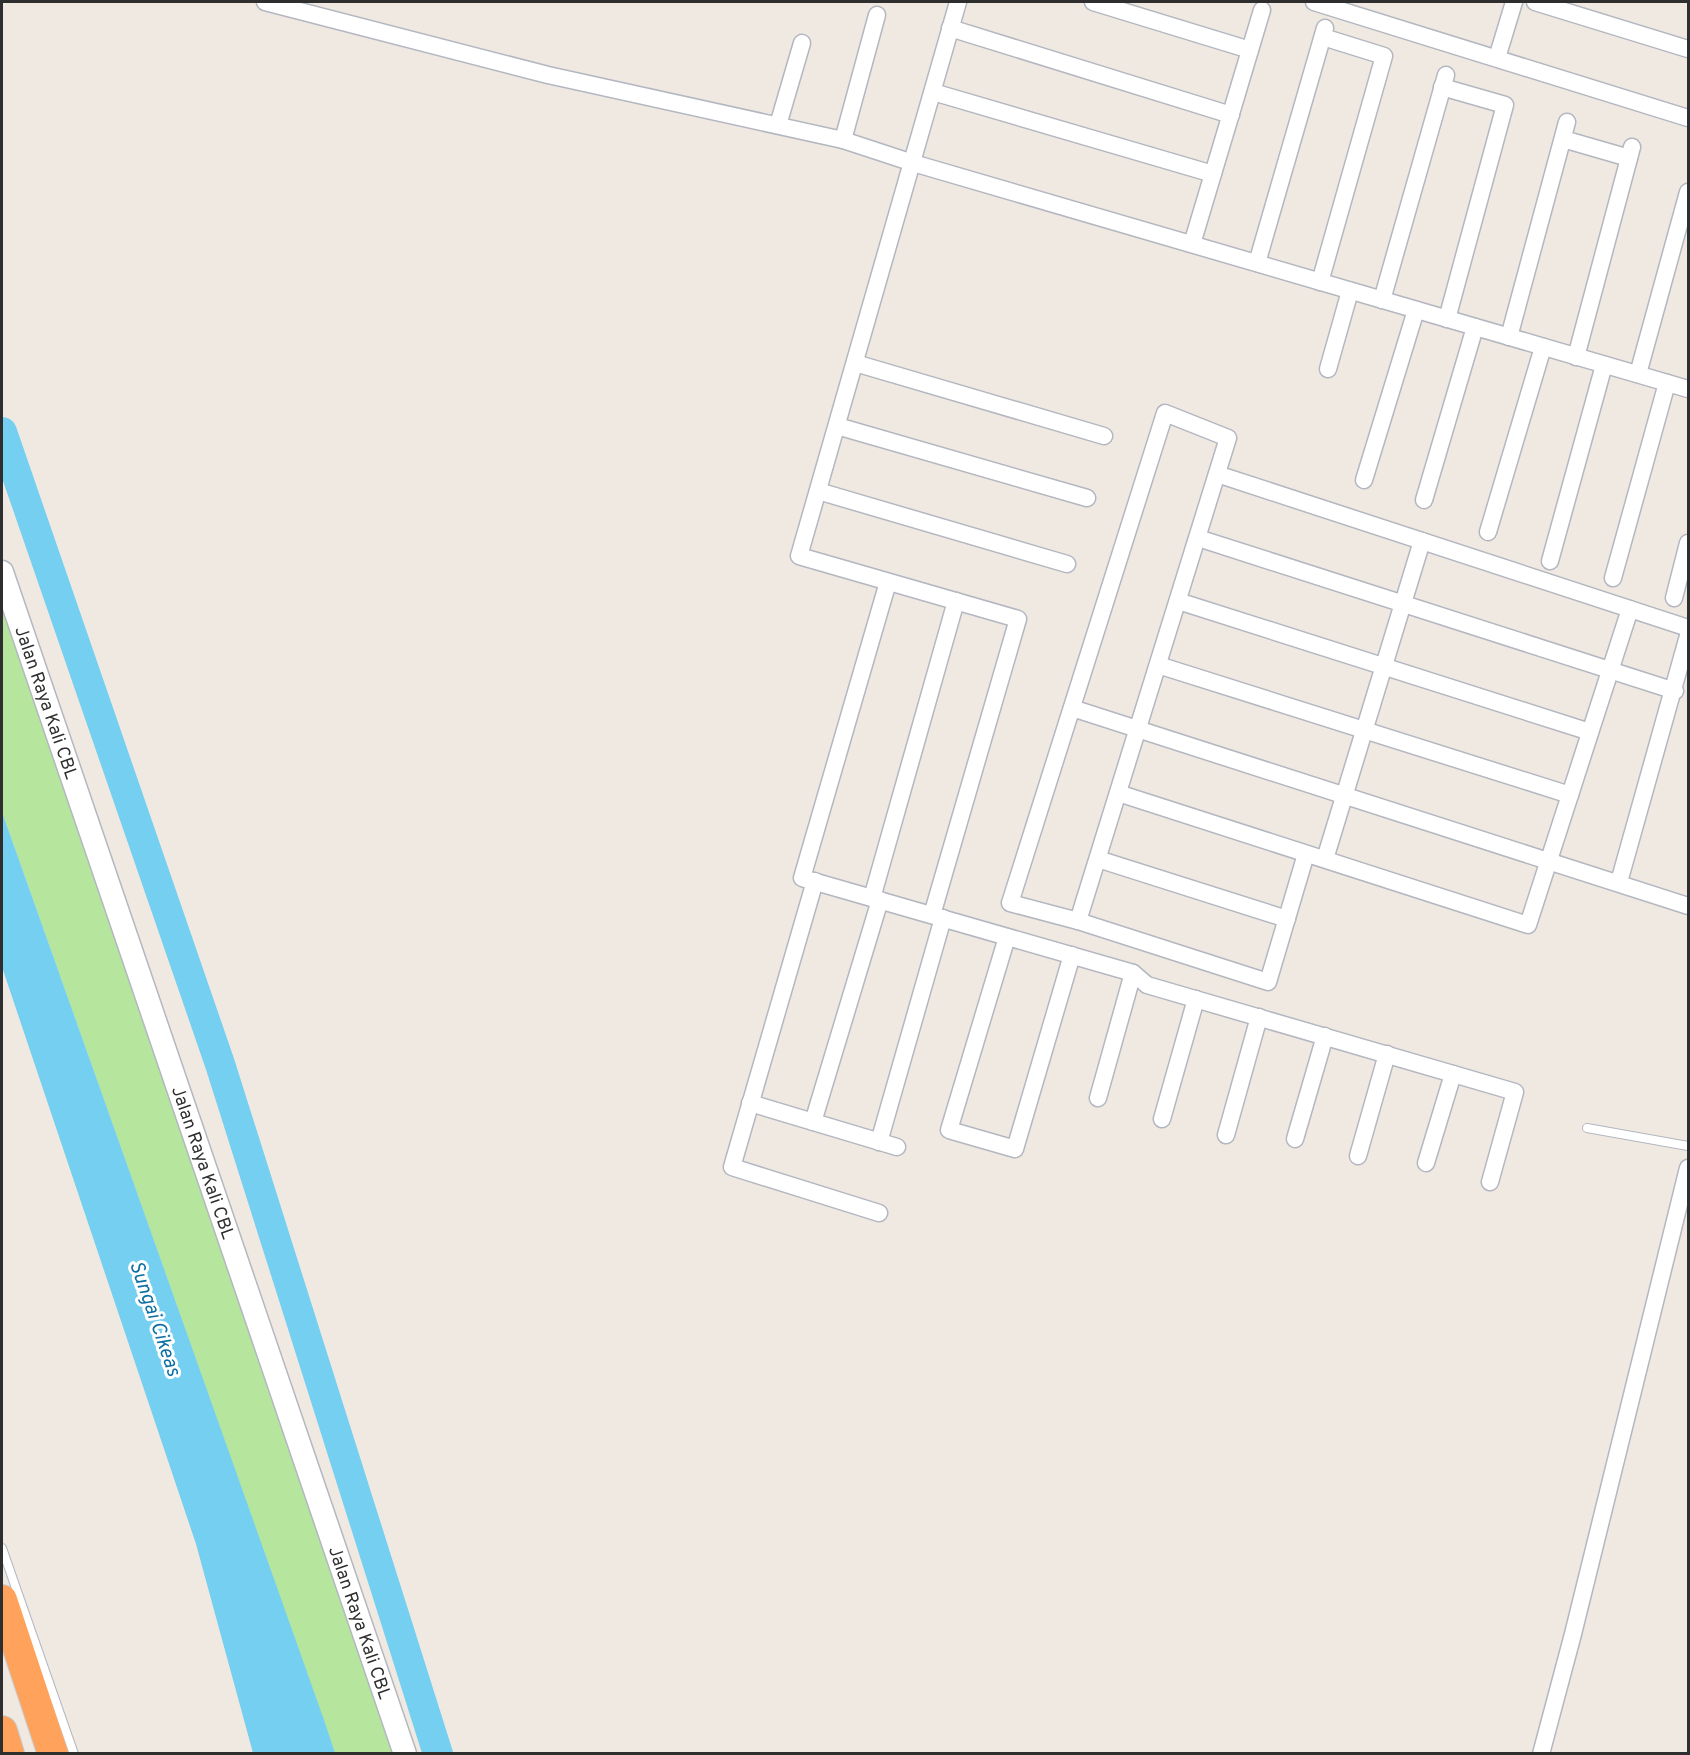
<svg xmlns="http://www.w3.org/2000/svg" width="1690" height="1755" viewBox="0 0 1690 1755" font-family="Overpass,sans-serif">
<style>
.green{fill:#b6e59e}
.water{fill:#75cff0}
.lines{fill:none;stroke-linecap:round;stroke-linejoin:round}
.river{stroke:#75cff0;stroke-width:30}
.service-casing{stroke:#b4b7c1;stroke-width:10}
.minor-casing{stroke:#b4b7c1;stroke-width:19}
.secondary-casing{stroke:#b4b7c1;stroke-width:25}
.motorway-casing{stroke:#c9c9c9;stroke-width:32}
.service{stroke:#fff;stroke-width:8}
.minor{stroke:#fff;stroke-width:16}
.secondary{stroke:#fff;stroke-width:22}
.motorway{stroke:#ffa35c;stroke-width:30}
.labels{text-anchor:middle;stroke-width:6;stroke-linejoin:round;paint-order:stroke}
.street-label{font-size:18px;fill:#2e2e2e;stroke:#fff}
.water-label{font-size:20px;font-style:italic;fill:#0d6fa3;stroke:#fff}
</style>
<rect width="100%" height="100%" fill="#efe9e1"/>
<polygon class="green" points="2,572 404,1753 332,1753 219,1425 2,812"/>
<polygon class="water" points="2,812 324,1720 335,1753 253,1753 196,1544 2,967"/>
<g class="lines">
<polyline class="river" points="2,432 220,1064 438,1754"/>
<defs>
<g id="service">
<polyline points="1587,1128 1688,1146"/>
<polyline points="2,1548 74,1754"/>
</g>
<g id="minor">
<polyline points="265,2 548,75 843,140 913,163 1688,389"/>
<polyline points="1093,2 1250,50"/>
<polyline points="1314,2 1688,118"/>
<polyline points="1535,2 1688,49"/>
<polyline points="950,28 1231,115"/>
<polyline points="1497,58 1514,2"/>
<polyline points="1442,87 1505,105 1447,319"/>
<polyline points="933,92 1213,174"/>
<polyline points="778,125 802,43"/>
<polyline points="1563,139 1629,158"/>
<polyline points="843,140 877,15"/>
<polyline points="1192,244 1262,10"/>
<polyline points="1257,263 1325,28"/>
<polyline points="1320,282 1384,56 1323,37"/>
<polyline points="1382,300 1446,75"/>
<polyline points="1509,337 1567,122"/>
<polyline points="1576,357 1632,147"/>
<polyline points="855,363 1104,436"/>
<polyline points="1328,369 1350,291"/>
<polyline points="1638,374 1688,192"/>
<polygon points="1165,413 1228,438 1078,921 1010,903"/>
<polyline points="837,426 1087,498"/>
<polyline points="1217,474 1688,628"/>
<polyline points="1364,480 1416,310"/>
<polyline points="818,491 1067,564"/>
<polyline points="1424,500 1475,327"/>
<polyline points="1488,532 1543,347"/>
<polyline points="1198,538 1675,691"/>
<polyline points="1550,561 1604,365"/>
<polyline points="1613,578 1667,383"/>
<polyline points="888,582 802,878 1133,973 1147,985 1515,1092 1490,1182"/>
<polyline points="1674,598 1688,543"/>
<polyline points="1178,601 1590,732"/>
<polyline points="1158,665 1570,795"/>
<polyline points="1072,708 1688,906"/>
<polyline points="1118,793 1528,925 1630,609"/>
<polyline points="1098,859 1287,919"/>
<polyline points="1325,859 1422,541"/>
<polyline points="815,881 732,1167 879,1213"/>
<polyline points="1619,882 1688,636"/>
<polyline points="872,898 956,601"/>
<polyline points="932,915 1018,619 799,556 958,2"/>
<polyline points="1078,921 1268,982 1306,854"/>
<polyline points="1007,937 949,1130 1015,1149 1072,955"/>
<polyline points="1098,1098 1133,973"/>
<polyline points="750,1103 897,1147"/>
<polyline points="1162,1119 1196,999"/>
<polyline points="813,1122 880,900"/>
<polyline points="1226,1135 1259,1017"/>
<polyline points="1295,1139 1325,1036"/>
<polyline points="879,1142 943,918"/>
<polyline points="1358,1156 1387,1054"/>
<polyline points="1426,1163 1453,1074"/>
<polyline points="1541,1754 1573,1634 1688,1168"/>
</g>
<g id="secondary">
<path id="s1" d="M2 572 405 1754"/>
</g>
<g id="motorway">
<polyline points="2,1600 53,1754"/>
<polyline points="2,1731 9,1754"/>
</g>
</defs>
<use href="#service" class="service-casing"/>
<use href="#minor" class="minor-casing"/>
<use href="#secondary" class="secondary-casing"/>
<use href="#motorway" class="motorway-casing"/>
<use href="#service" class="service"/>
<use href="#minor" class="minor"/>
<use href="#secondary" class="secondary"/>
<use href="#motorway" class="motorway"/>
</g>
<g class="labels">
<g class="street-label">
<text dy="6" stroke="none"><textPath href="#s1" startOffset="138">Jalan Raya Kali CBL</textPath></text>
<text dy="6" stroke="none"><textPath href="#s1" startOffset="624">Jalan Raya Kali CBL</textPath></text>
<text dy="6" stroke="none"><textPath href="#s1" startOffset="1110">Jalan Raya Kali CBL</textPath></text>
</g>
<g class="water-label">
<text transform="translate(156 1318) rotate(71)" y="7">Sungai Cikeas</text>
</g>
</g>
<rect width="1690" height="1755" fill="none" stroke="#2e2e2e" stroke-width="6"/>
</svg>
